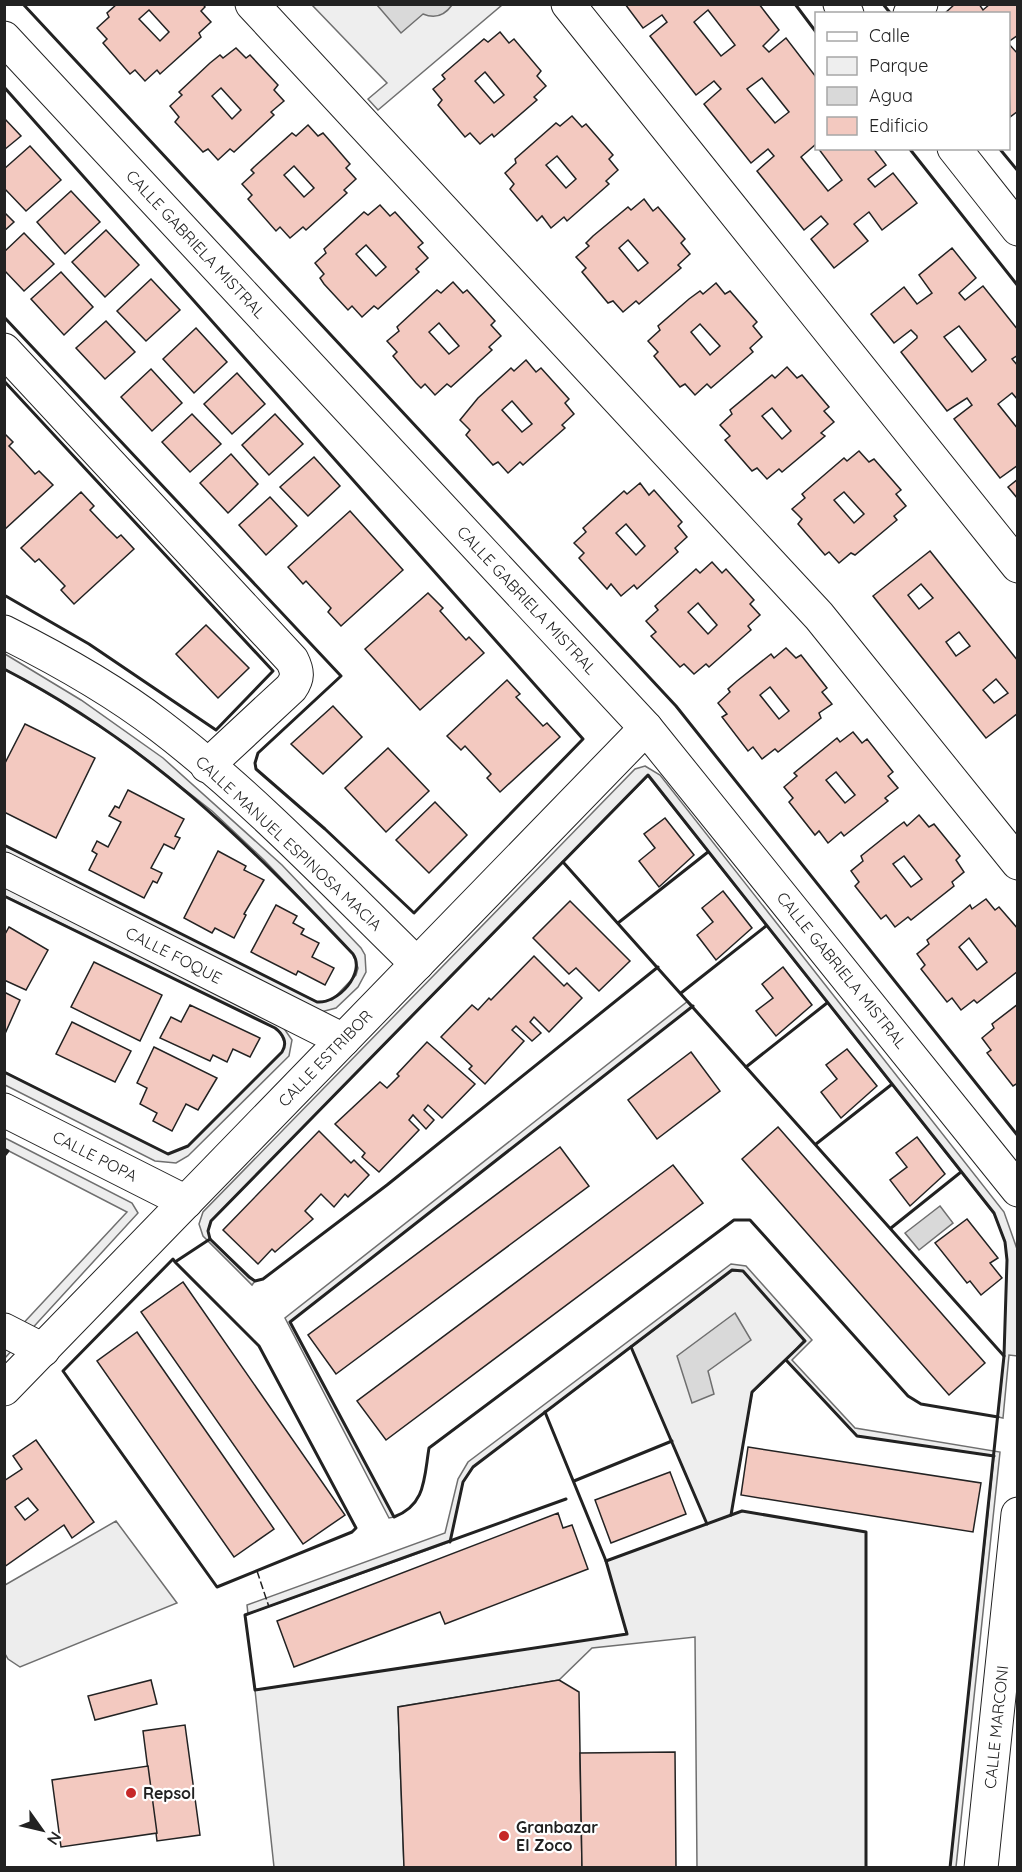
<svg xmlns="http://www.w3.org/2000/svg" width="1022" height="1872" viewBox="0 0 1022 1872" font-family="Quicksand,sans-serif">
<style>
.green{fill:#eee;stroke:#6f6f6f;stroke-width:1.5}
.parking{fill:#ededed;stroke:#6f6f6f;stroke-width:1.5}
.water{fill:#d9d9d9;stroke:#6f6f6f;stroke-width:1.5}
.building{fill:#f3c9c0;stroke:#222;stroke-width:1.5;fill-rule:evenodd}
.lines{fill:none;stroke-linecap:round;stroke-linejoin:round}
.minor-casing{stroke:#222;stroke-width:35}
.minor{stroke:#fff;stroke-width:33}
.fence{stroke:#222;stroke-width:1.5;stroke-dasharray:8 3;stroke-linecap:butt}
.wall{stroke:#222;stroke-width:3}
.poi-dot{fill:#c62828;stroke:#fff;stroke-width:2}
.labels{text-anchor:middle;stroke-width:4.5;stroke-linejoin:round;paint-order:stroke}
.street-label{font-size:16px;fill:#222;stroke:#fff}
.poi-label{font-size:16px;font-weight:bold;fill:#222;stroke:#fff;text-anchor:start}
</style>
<rect width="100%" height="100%" fill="#fff"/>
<g class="green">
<polygon points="312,5 502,5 378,110 368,99 387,83"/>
<polygon points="732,1270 743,1271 805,1341 752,1393 731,1515 707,1524 631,1347"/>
</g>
<g class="parking">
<polygon points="5,654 81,700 163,758 282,865 361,948 365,955 366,972 358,987 336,1008 321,1012 5,853 4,845 317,1002 332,1000 356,975 358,968 353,954 264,860 212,811 127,744 58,700 5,669"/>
<polygon points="645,766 660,775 1004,1212 1017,1249 1018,1356 1009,1355 1003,1418 998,1417 1004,1356 1007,1260 1005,1241 994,1214 648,776 211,1221 208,1231 210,1239 255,1281 252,1285 203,1236 199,1224 203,1212 635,769"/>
<polygon points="4,886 283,1027 292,1040 289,1056 188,1156 176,1163 155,1161 5,1085 5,1072 168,1154 188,1146 282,1052 285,1044 280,1032 275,1028 5,896"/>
<polygon points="688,1001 693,1006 290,1322 394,1517 389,1518 285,1318"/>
<polygon points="5,1138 132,1203 138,1213 5,1358 4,1344 127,1212 5,1149"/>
<polygon points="731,1264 746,1266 812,1340 792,1360 855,1428 1000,1452 956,1867 950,1867 994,1456 857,1436 786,1360 804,1340 743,1271 732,1271 473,1467 463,1482 450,1542 248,1614 247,1605 445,1533 458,1479 468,1462"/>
<polygon points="742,1511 866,1532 866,1867 697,1867 695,1637 592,1648 559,1680 398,1707 404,1867 274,1867 255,1690 627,1634 606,1561"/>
<polygon points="116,1521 177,1603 20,1667 8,1659 4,1652 5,1585"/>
</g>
<g class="water">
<path d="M377 5H452C445 15 435 19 423 14L401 33Z"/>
<polygon points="940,1206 953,1223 919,1250 905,1233"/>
<polygon points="735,1313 751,1340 708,1371 714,1394 692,1403 677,1356"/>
</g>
<g class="building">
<path d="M117 4H203L205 7 201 11 211 22 199 33 201 37 160 74 157 70 145 81 135 70 130 74 103 43 107 39 97 28 109 17 107 13ZM149 10 169 32 160 41 139 19Z"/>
<path d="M625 4H759L779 30 763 46 769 52 786 38 816 77V147L815 145 801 157 828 191 842 180 818 148H873L886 165 868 179 875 187 893 173 917 203 882 230 869 212 854 224 868 241 834 268 811 239 828 224 821 216 804 230 757 171 774 156 768 149 751 163 704 104 721 89 714 81 696 95 650 36 667 22 662 15 643 28ZM708 10 735 45 721 56 694 22ZM762 78 789 112 775 123 747 89Z"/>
<polygon points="955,4 979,4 983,10 990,4 1018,4 1018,35 1008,42 1008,14 944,14"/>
<path d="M500 32 509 43 514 39 541 71 537 76 546 86 534 97 537 100 494 137 492 134 480 144 470 133 465 137 438 105 442 100 433 89 445 79 442 75 484 39 488 42ZM485 72 504 95 494 103 475 81Z"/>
<polygon points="1008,43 1018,54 1018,111 1010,117"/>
<path d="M236 48 246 58 250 55 278 85 274 90 284 101 271 112 274 115 234 152 230 149 218 160 208 149 203 152 175 122 179 117 170 106 182 95 179 92 210 63 220 55 223 58ZM221 88 241 110 232 119 212 96Z"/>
<path d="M572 116 582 127 586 124 613 155 609 159 618 170 606 181 609 184 567 221 564 217 551 228 542 216 537 221 510 189 514 184 505 173 516 163 515 159 556 123 560 126ZM557 156 576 179 566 188 546 165Z"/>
<polygon points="4,118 21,136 4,150"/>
<path d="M308 125 318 136 323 133 331 142 350 164 346 168 356 179 344 190 347 193 306 230 303 227 290 238 280 227 276 231 248 199 252 195 242 184 254 173 251 170 254 167 292 133 296 136ZM294 166 314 188 304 197 284 175Z"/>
<polygon points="30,146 61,180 26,211 4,188 4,169"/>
<polygon points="71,191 100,222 65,254 37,222"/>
<path d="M644 199 653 211 658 207 685 239 681 243 690 254 678 265 681 268 639 304 636 301 623 312 613 301 608 303 582 272 586 268 576 257 589 246 586 243 593 236 628 207 631 210ZM628 240 648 263 638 271 619 248Z"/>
<path d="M380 205 390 216 395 212 423 243 418 247 428 258 416 269 419 272 378 309 374 306 362 317 352 306 348 310 324 284 320 278 324 274 315 263 326 253 324 249 364 212 368 215ZM366 245 386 267 376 276 356 254Z"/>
<polygon points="4,212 14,222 4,231"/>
<polygon points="106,230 139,265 105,297 72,262"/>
<polygon points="24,233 54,264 24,291 4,270 4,252"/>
<path d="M952 248 976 278 959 293 965 300 983 286 1018 330V355L1012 359 1018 366V400L1012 393 998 404 1018 429V465L1000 478 954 419 972 405 967 398 947 411 901 352 917 338V336L911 330 894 343 871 314 904 287 917 304 932 293 919 275ZM959 326 986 360 972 372 944 337Z"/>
<polygon points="61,272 93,307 64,335 31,299"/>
<polygon points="151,279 180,310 146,341 117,311"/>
<path d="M453 282 463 293 467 290 495 321 491 325 501 336 489 347 492 350 451 387 447 384 435 395 425 384 421 388 416 383 393 356 397 352 387 341 399 331 397 327 399 325 437 290 441 293ZM439 323 459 346 449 354 429 332Z"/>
<path d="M716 283 725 294 730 291 757 322 753 326 762 337 750 348 753 352 711 388 707 384 695 395 685 384 680 387 654 356 658 352 648 341 660 330 658 326 689 299 700 291 703 294ZM700 324 720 346 710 355 691 332Z"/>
<polygon points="106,321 135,352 105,379 76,348"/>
<polygon points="196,328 227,362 194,393 163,359"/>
<path d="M526 360 536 372 541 368 569 399 565 403 574 414 562 425 565 428 523 465 520 462 508 473 498 462 493 465 466 435 470 430 460 420 478 398 511 368 514 371ZM512 401 532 424 522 432 502 410Z"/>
<path d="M787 367 797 378 802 375 829 407 824 411 834 422 821 433 825 436 782 472 779 469 767 479 757 468 752 471 725 440 730 436 720 425 732 414 730 410 772 375 775 378ZM772 408 791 431 782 439 762 416Z"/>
<polygon points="151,369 182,403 152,431 121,397"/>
<polygon points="237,373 265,404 232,434 204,404"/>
<polygon points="192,414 221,444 190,472 162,442"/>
<polygon points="275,414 303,444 269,475 242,445"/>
<polygon points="4,433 13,442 9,446 14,451 35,474 39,471 53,485 4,530"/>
<path d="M859 451 869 462 874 459 901 490 896 494 906 506 894 516 897 520 855 555 851 553 839 563 829 552 825 555 798 524 802 519 792 509 805 498 802 494 844 458 847 461ZM844 492 864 514 854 523 834 500Z"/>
<polygon points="231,454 258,484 228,513 200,483"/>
<polygon points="314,457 340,486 308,516 280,487"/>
<polygon points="1018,479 1018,499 1008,487"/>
<path d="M640 483 649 495 654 490 682 522 678 526 687 537 675 548 678 552 637 589 634 585 621 596 611 584 607 589 579 558 584 553 574 543 586 532 583 528 624 491 627 494ZM626 524 645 546 636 555 616 533Z"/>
<polygon points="81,492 94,506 90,510 106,527 117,538 121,535 134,549 74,604 61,590 65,586 39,559 35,562 21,548"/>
<polygon points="270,497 297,526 266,555 239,525"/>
<polygon points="350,511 403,570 341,626 328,612 331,608 306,581 303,584 288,567"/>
<path d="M930 551 1018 661V713L986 738 873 596ZM921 584 933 598 919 609 908 595ZM959 632 970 646 956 656 946 642ZM996 679 1008 693 994 703 983 690Z"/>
<path d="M712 562 722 573 726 569 754 600 750 604 760 615 748 626 751 630 709 667 706 664 694 674 684 664 680 667 651 636 656 632 646 621 658 610 655 606 696 569 700 573ZM698 603 717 625 708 634 688 612Z"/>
<polygon points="428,593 443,608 440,611 466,640 469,637 484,653 420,710 365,649"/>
<polygon points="206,625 249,668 218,698 176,654"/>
<path d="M786 648 796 658 801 655 827 688 822 692 832 704 819 713 821 718 778 752 775 749 762 759 753 747 748 751 722 717 727 714 718 703 730 692 728 689 737 681 771 654 774 658ZM770 687 789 711 779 719 760 695Z"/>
<polygon points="507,680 520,694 516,697 543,726 547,723 560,737 500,792 487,778 491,774 465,746 461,750 447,736"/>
<polygon points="333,706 362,737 323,774 291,744"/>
<polygon points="25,724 95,758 56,838 4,812 4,765"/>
<path d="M853 732 862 743 867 739 893 772 888 776 898 788 885 798 888 801 844 836 841 832 828 843 819 831 815 835 789 802 793 798 784 787 797 776 794 773 837 738 840 742ZM836 772 855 795 845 803 826 780Z"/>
<polygon points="388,748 429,791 386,832 345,788"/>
<polygon points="128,790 184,819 175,836 180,838 174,849 164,844 151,868 162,873 157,883 153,881 144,898 89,870 97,854 92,851 97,841 108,847 121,822 109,816 115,806 119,808"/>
<polygon points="435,802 467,835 429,873 396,840"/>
<path d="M919 815 929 827 934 824 960 856 956 860 964 872 952 882 954 886 911 920 908 917 895 927 886 915 881 919 855 886 859 882 851 871 863 861 861 856 896 828 904 822 907 826ZM904 856 922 879 911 887 893 864Z"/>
<polygon points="665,818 694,855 659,887 639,861 655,848 644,834"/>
<polygon points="218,851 246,866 244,870 264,880 244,914 246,915 234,938 215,928 212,933 184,918"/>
<polygon points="723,891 752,928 716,960 697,935 713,922 702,908"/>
<path d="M986 899 995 910 999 907 1018 929V971L977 1003 974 1000 961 1010 952 998 947 1002 921 969 925 965 917 954 929 944 927 940 964 910 970 905 972 909ZM969 938 987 962 977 970 959 947Z"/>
<polygon points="570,901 630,961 599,991 576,968 569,974 533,938"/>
<polygon points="276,905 297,916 293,923 304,929 301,934 319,943 312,957 334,968 325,985 298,971 296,975 251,952"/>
<polygon points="9,927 48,950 26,990 4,980 4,936"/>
<polygon points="534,956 564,986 567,983 582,998 549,1032 534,1017 530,1022 541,1033 532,1041 516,1026 512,1030 524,1041 485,1084 469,1069 472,1066 441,1037 472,1005 478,1010 489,998 491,1000"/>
<polygon points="94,962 162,995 140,1041 71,1007"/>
<polygon points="783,967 812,1005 776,1036 756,1011 773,998 762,984"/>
<polygon points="4,992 20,1000 4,1036"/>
<polygon points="1018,1004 1018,1083 1013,1086 987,1053 991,1050 982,1038 994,1028 992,1024"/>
<polygon points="190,1005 260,1038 250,1057 233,1049 227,1062 213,1055 210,1061 160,1038 171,1017 181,1022"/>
<polygon points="72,1022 131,1051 115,1082 56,1054"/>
<polygon points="427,1042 475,1084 442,1118 428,1105 424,1110 434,1120 426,1129 413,1115 409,1120 419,1130 379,1172 362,1157 365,1153 335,1124 380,1082 387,1088 399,1076 397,1074"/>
<polygon points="154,1047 217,1078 198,1110 186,1104 172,1131 153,1121 157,1113 140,1104 147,1088 137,1083"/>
<polygon points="847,1049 877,1086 841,1118 821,1092 837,1079 826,1065"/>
<polygon points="691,1052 720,1091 657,1139 628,1100"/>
<polygon points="778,1127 985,1363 949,1395 742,1159"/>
<polygon points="319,1131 351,1163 354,1160 369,1175 348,1197 345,1194 334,1207 321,1194 305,1211 313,1219 275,1252 272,1249 258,1264 223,1230"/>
<polygon points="917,1137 945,1174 910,1206 890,1180 907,1167 896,1153"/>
<polygon points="560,1147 589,1186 336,1374 308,1335"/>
<polygon points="673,1165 703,1203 386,1440 357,1401"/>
<polygon points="967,1219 998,1258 990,1263 1002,1278 981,1295 970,1281 967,1283 935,1243"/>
<polygon points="183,1282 345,1515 303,1544 141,1312"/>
<polygon points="137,1332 274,1529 234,1557 97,1361"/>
<path d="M36 1440 94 1522 72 1538 64 1525 4 1567V1481L22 1469 13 1456ZM28 1498 38 1510 25 1520 15 1507Z"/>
<polygon points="748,1447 981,1483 973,1532 741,1495"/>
<polygon points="670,1472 686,1514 611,1543 595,1500"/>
<polygon points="558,1513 563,1528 572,1525 588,1569 445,1624 440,1612 294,1667 277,1621"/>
<polygon points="151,1680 157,1704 95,1720 88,1696"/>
<polygon points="559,1680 579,1692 582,1868 404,1868 398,1707"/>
<polygon points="185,1725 200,1835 157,1841 143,1731"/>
<polygon points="675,1752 676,1868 582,1868 580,1753"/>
<polygon points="148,1766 157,1833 61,1847 52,1780"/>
</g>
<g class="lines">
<defs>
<g id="minor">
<polyline points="252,4 819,616 1018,863"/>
<polyline points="568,4 1018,566"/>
<polyline points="840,4 847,14"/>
<polyline points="910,14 921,4"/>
<polyline points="4,38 646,728 1018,1190"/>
<polyline points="954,148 1018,229"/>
<path d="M4 350 292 660C298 672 298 678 291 688L207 766"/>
<path d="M4 632C58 659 112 689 160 726 252 796 334 883 417 964"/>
<polyline points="4,869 343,1040"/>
<polyline points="4,1110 186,1202"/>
<polyline points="4,1330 43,1350"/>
<polyline points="4,1389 646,728"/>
<polyline points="981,1868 1018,1514"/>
</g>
</defs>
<use href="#minor" class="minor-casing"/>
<use href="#minor" class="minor"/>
<polyline class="fence" points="257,1571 269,1607"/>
<g class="wall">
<polyline points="23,4 676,706 1018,1136"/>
<polyline points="795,4 816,32"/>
<polyline points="883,4 891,14"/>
<polyline points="4,87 583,739 414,913 325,829 256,769 255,763 258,753 341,676 4,317"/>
<polyline points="909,148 1018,286"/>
<polyline points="999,148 1018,171"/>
<polyline points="4,381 273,671 216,730 89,644 4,595"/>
<path d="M4 669C146 742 245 840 353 954 366 973 338 1004 317 1002L4 845"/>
<polyline points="563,862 1004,1356"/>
<path d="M4 896 275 1028C283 1034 288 1043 282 1052L188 1146 168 1154 4 1072"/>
<polyline points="618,923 708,852"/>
<polyline points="658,967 387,1185 263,1279 255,1281 249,1277 210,1239 208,1231 211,1221 648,775 994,1213 1005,1242 1007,1260 1004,1356 950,1868"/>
<polyline points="681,993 766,926"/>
<path d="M693 1006 290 1322 394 1517C426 1505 424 1478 429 1448L734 1220H750L908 1396 921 1404 998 1417"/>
<polyline points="746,1067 827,1003"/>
<polyline points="816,1144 891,1085"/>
<polyline points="4,1149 8,1151 4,1156"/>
<polyline points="891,1228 961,1172"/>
<polyline points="175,1262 259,1346 356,1528 352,1532 217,1587 63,1371 173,1259 175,1262 210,1239"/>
<polyline points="631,1347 707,1524"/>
<polyline points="786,1360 857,1436 994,1456"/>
<polyline points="545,1412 606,1561"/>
<polyline points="574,1481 672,1441"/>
<polyline points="566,1499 245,1615 255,1690 627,1634 606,1561 742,1511 866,1532 866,1868"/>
<polyline points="450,1542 463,1482 473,1467 732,1270 743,1271 805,1341 752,1392 731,1515"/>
</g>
</g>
<g class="poi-dot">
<circle cx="131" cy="1793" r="6"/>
<circle cx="504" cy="1836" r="6"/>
</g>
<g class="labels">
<g class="street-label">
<text transform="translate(196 244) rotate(47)" y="6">CALLE GABRIELA MISTRAL</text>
<text transform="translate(527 600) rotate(47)" y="6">CALLE GABRIELA MISTRAL</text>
<text transform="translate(289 843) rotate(43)" y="6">CALLE MANUEL ESPINOSA MACIA</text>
<text transform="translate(174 955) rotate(27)" y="6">CALLE FOQUE</text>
<text transform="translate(842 970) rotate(51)" y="6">CALLE GABRIELA MISTRAL</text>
<text transform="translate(325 1058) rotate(-46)" y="6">CALLE ESTRIBOR</text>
<text transform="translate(95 1156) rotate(27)" y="6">CALLE POPA</text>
<text transform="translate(996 1727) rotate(-84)" y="6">CALLE MARCONI</text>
</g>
<g class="poi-label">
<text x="143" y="1799">Repsol</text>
<text x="516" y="1833">Granbazar<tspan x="516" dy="18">El Zoco</tspan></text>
</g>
</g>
<rect width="1022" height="1872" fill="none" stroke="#222222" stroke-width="12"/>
<rect x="815" y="12" width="195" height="138" fill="#ffffff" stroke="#a7a7a7" stroke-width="1.5"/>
<rect x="827" y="32" width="30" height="9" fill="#ffffff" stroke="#a7a7a7" stroke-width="1.5"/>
<text x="869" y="42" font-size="18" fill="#222222">Calle</text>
<rect x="827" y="57" width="30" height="18" fill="#eeeeee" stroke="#a7a7a7" stroke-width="1.5"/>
<text x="869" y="72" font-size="18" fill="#222222">Parque</text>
<rect x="827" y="87" width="30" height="18" fill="#d9d9d9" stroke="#a7a7a7" stroke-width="1.5"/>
<text x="869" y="102" font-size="18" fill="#222222">Agua</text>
<rect x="827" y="117" width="30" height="18" fill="#f3c9c0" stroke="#a7a7a7" stroke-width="1.5"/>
<text x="869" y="132" font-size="18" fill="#222222">Edificio</text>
<g transform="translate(42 1830) rotate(124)" stroke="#ffffff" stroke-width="4.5" paint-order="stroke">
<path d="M0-4.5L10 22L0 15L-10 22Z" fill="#222222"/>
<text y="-9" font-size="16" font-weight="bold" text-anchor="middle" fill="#222222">N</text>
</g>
</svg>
